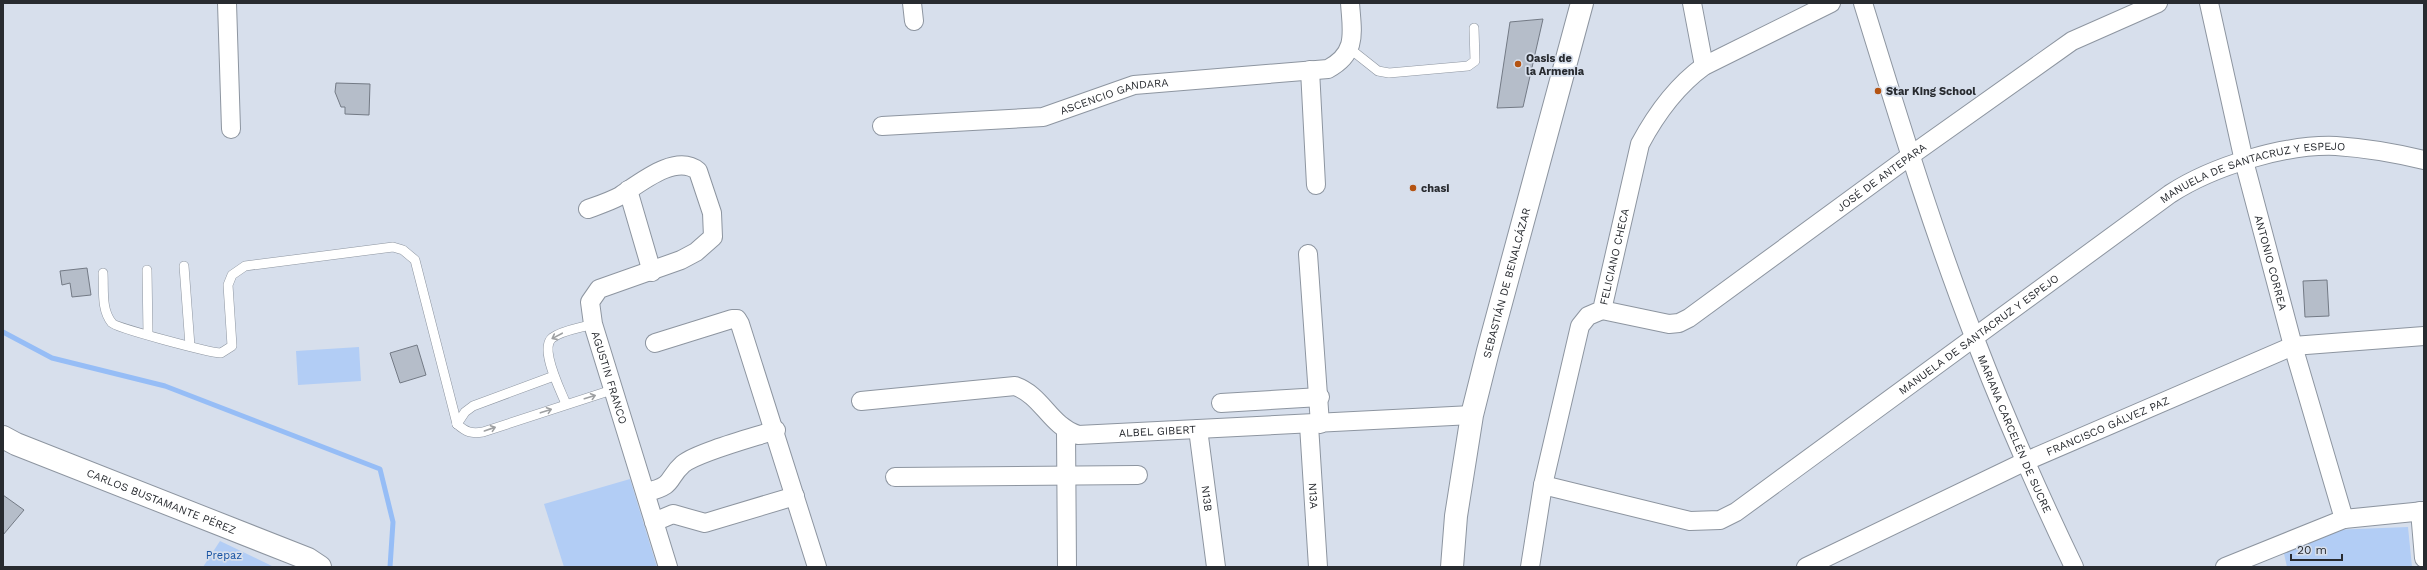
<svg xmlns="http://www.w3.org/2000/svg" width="2427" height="570" viewBox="0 0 2427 570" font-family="'Work Sans',sans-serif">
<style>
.green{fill:#b2cdf5}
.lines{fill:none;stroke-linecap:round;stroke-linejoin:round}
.stream{stroke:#96bdf6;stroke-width:5}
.building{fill:#b5bdc9;stroke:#737a85}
.lane-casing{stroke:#8d95a0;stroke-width:10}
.street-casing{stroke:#8d95a0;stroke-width:20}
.secondary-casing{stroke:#8d95a0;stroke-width:24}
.lane{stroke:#fff;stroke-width:9}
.street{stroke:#fff;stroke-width:18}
.secondary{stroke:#fff;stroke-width:22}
.oneway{stroke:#9ea0a2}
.poi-dot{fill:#b45312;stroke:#d7dfec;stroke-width:1.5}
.labels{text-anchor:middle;stroke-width:3.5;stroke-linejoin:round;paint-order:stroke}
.poi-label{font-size:11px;font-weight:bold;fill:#282b30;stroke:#d7dfec;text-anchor:start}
.street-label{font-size:11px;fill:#282b30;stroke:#d7dfec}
.park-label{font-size:11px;fill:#1652a3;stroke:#d7dfec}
</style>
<rect width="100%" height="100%" fill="#d7dfec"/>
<g class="green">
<polygon points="359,347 361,381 298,385 296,351"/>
<polygon points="630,479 657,567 564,567 544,504"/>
<polygon points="2408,527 2412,567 2287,567 2283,549 2331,530"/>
<polygon points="220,541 274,567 203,567"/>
</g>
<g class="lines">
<polyline class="stream" points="3,332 52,358 165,386 380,469 393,522 390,567"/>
</g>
<g class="building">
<polygon points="1543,19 1523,107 1497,108 1510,22"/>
<polygon points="336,83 370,84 369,115 345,114 345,107 341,107 335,92"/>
<polygon points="87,268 91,295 72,297 70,283 62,285 60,271"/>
<polygon points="2327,280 2329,316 2305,317 2303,281"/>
<polygon points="417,345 426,375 400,383 390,353"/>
<polygon points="3,495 24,510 3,535"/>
</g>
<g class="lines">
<defs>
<g id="lane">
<polyline points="1349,48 1378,71 1389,73 1468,66 1475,61 1474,28"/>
<polyline points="184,266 190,346"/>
<polyline points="147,270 148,334"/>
<path d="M103 273C104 290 101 310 112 323 116 328 211 353 221 353L232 346 228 285 232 275 245 266 393 247 403 250 415 260 457 424"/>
<path d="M566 404C561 391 539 349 552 338 562 330 581 328 593 324"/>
<path d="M457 424C466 432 471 434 483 432L615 389"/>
<polyline points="457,424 465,412 473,406 554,376"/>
</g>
<g id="street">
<polyline points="227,3 231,129"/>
<polyline points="912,3 914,21"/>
<polyline points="1692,3 1704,66"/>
<path id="s1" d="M1863 3C1898 116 1932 229 1975 339 2005 417 2038 492 2074 567"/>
<path id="s2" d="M2209 3 2244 161 2293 346 2344 519"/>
<polyline points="1310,70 1316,185"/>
<path id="s3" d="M882 126 1043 117 1134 85 1328 69C1358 53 1352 32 1350 3"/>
<polyline points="628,190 652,272"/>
<path id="s4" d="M588 209C599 205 611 201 620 196 640 183 676 153 698 171L712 213 713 237 696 252 681 260 599 289 590 302 593 324 668 567"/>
<polyline points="1308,254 1320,424"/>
<path id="s5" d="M1602 310 1669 324 1679 323 1689 318 1910 156 2072 41 2158 3"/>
<polyline points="655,343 732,319 737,319 740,324 817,567"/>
<path id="s6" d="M861 401 1015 386C1043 396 1049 425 1078 435L1472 415"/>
<polyline points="1221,403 1320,397"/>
<path id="s7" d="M1309 425 1318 567"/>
<path id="s8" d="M1198 429 1216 567"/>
<polyline points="1066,431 1067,567"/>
<polyline points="895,477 1138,475"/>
<path id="s9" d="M1543 485 1690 521 1720 520 1736 512 2170 194C2213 166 2285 144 2336 146 2366 148 2395 153 2424 160"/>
<path d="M647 492C676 485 666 479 683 464 698 452 755 437 776 430"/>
<polyline points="2420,511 2424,558"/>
<polyline points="654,522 673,514 705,523 795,496"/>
<path id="s10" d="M1530 567 1543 485 1580 326 1588 316 1602 310 1640 144C1656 114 1675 87 1704 66L1831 3"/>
<path id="s11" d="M1806 567 2024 462 2293 346 2424 336"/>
<polyline points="2225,567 2344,519 2424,511"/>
</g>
<g id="secondary">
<path id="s12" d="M3 437 16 444 308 559 320 567"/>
<path id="s13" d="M1452 567 1456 516 1472 415 1488 351 1582 3"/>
</g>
</defs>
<use href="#lane" class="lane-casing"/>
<use href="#street" class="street-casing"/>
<use href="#secondary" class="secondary-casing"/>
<use href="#lane" class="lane"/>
<use href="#street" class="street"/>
<use href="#secondary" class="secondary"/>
</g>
<defs><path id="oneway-shaft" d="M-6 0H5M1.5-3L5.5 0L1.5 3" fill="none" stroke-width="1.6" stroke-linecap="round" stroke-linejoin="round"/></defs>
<g class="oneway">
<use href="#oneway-shaft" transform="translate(557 336) rotate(152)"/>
<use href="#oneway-shaft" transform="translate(590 397) rotate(-17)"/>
<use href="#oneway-shaft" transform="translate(546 411) rotate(-18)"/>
<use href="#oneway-shaft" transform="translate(490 429) rotate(-19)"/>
</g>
<g class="poi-dot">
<circle cx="1518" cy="64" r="4"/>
<circle cx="1878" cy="91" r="4"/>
<circle cx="1413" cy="188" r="4"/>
</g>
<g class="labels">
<g class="poi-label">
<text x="1526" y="62">Oasis de<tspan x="1526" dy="13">la Armenia</tspan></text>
<text x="1886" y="95">Star King School</text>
<text x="1421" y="192">chasi</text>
</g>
<g class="street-label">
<text dy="4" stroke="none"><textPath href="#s3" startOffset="236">ASCENCIO GANDARA</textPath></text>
<text dy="4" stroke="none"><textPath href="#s9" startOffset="824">MANUELA DE SANTACRUZ Y ESPEJO</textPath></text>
<text dy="4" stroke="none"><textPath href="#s5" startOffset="328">JOSÉ DE ANTEPARA</textPath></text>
<text dy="4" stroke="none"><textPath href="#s10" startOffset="329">FELICIANO CHECA</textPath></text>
<text dy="4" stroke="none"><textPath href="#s2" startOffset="267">ANTONIO CORREA</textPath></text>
<text dy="4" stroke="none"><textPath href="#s13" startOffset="290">SEBASTIÁN DE BENALCÁZAR</textPath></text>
<text dy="4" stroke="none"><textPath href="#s9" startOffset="500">MANUELA DE SANTACRUZ Y ESPEJO</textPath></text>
<text dy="4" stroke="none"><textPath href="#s4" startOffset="411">AGUSTIN FRANCO</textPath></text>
<text dy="4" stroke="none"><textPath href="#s11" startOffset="333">FRANCISCO GÁLVEZ PAZ</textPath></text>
<text dy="4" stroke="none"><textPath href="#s6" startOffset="315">ALBEL GIBERT</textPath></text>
<text dy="4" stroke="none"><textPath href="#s1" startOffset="457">MARIANA CARCELÉN DE SUCRE</textPath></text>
<text dy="4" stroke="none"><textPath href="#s7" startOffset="71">N13A</textPath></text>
<text dy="4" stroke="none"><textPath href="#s8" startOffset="70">N13B</textPath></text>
<text dy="4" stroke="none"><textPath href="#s12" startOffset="171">CARLOS BUSTAMANTE PÉREZ</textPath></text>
</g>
<g class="park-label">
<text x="224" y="559">Prepaz</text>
</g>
</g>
<rect width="2427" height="570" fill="none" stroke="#282b30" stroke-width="8"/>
<path d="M2291 554v6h51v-6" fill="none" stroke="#282b30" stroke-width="2"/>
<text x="2297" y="554" font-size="12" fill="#282b30" stroke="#d7dfec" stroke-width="3" paint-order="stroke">20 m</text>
</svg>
